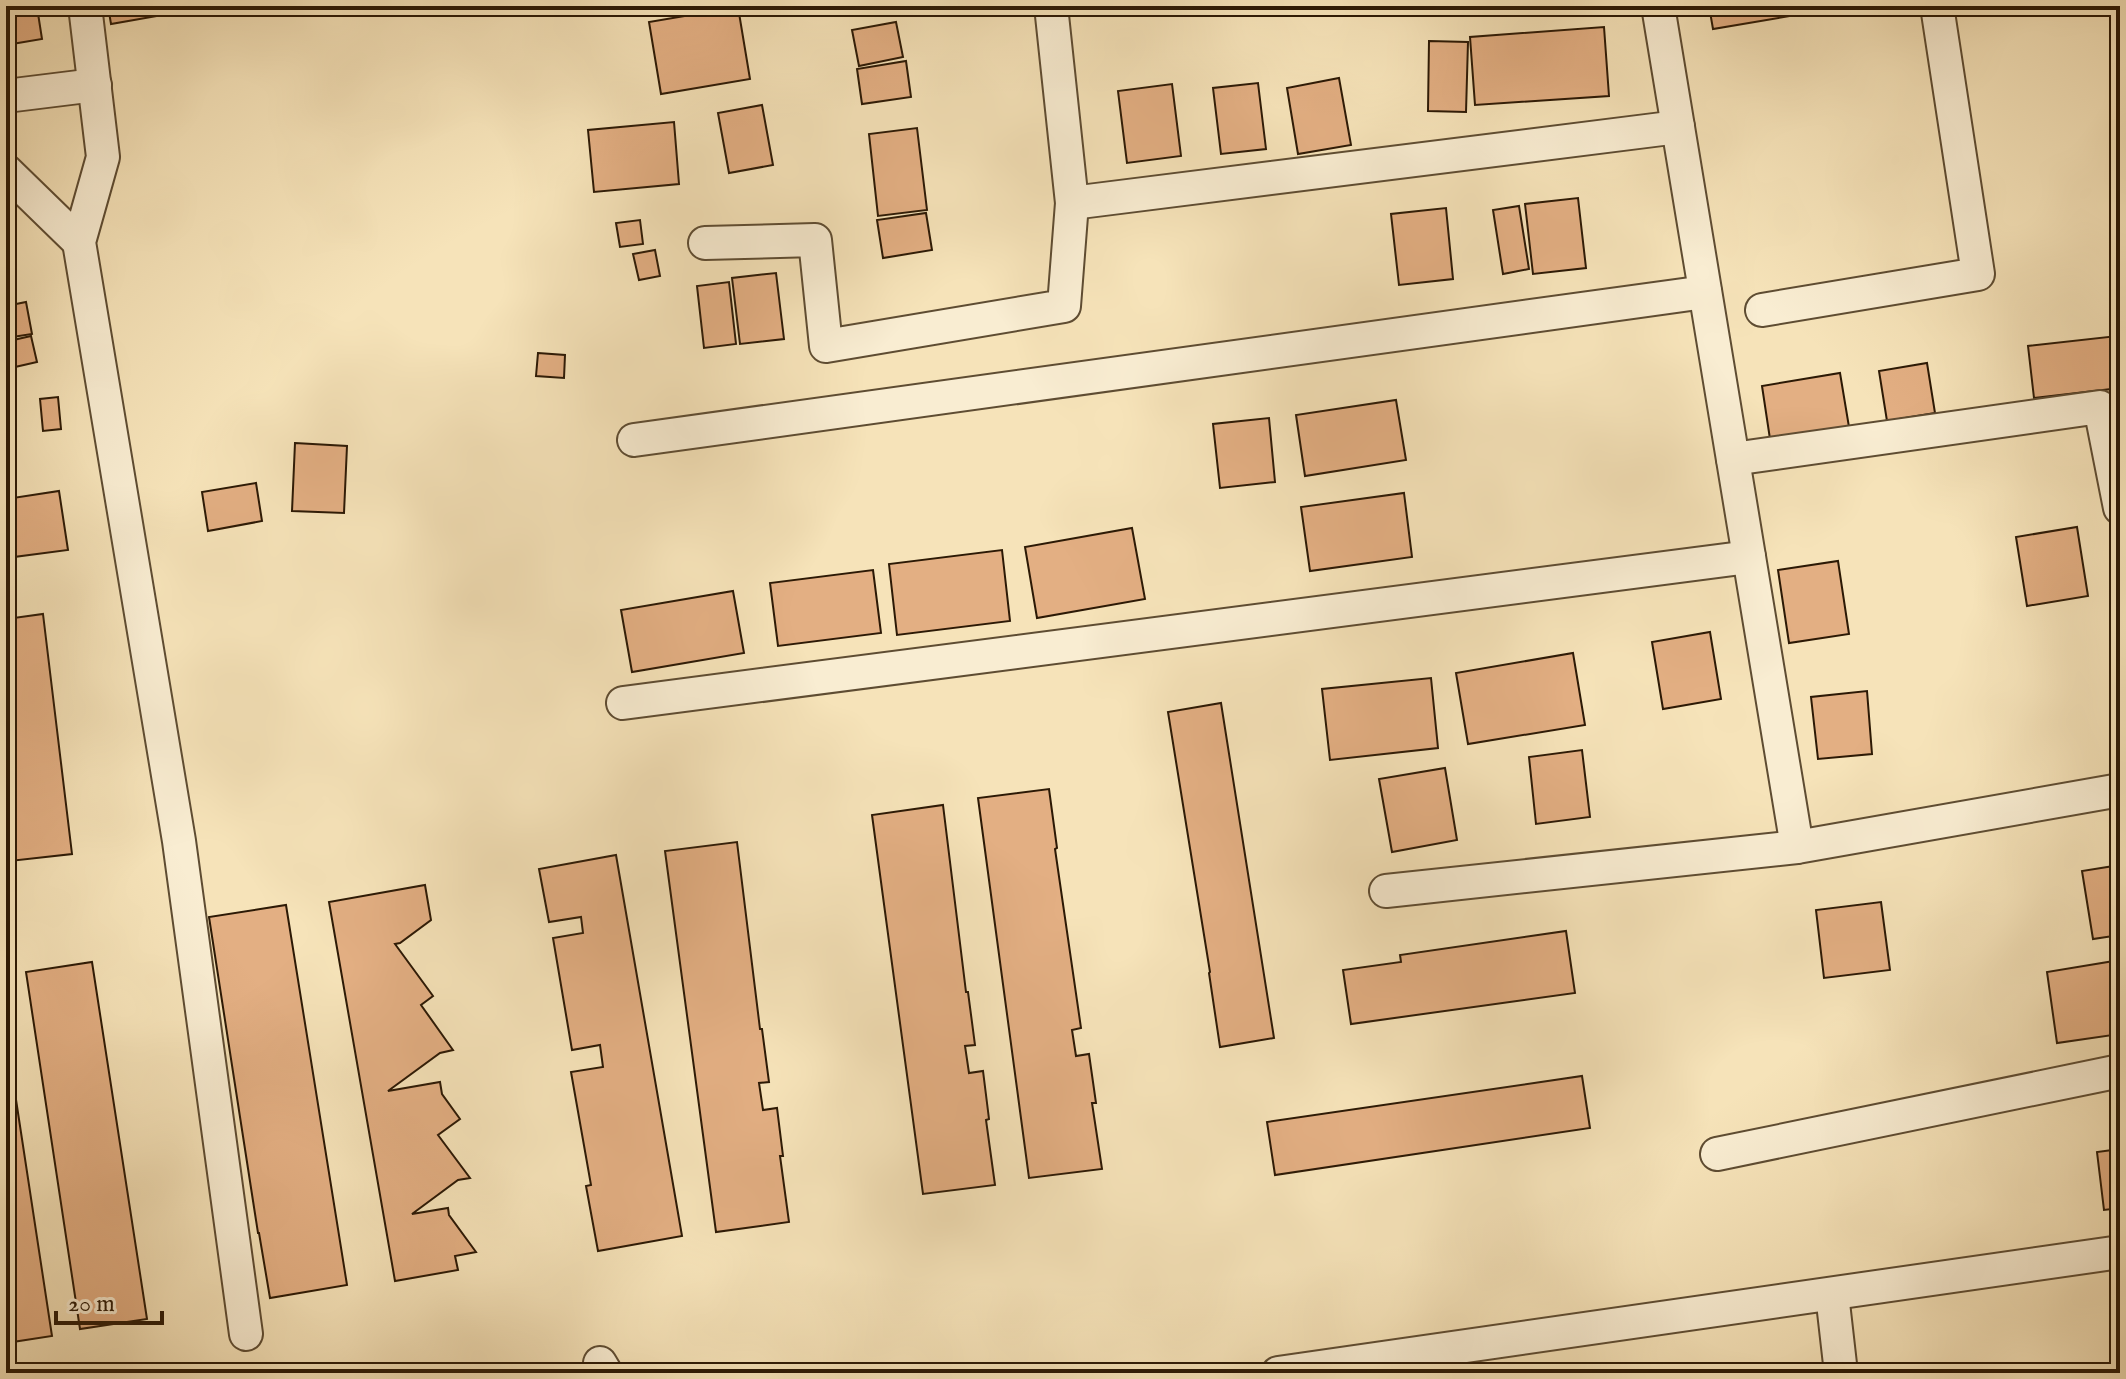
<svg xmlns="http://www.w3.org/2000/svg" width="2126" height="1379" viewBox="0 0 2126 1379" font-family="'IM FELL English',serif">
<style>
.building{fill:#e3af83;stroke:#2c1905;stroke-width:2}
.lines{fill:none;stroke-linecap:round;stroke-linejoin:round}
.street-casing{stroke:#5e4c32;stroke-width:36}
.street{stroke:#f9edd2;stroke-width:32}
</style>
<rect width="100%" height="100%" fill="#f6e3b9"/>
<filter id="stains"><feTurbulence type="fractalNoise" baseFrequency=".0025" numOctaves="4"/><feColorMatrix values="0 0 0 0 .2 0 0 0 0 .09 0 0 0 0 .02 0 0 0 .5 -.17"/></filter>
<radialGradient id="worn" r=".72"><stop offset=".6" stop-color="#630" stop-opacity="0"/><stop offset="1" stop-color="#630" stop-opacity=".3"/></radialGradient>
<g class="building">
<polygon points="108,6 155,6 157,16 111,24"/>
<polygon points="1709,6 1788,6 1790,16 1713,29"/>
<polygon points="1825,6 1877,6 1827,15"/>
<polygon points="37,7 42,39 6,45 6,12"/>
<polygon points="738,7 750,79 661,94 649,22"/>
<polygon points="896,22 903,57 859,66 852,30"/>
<polygon points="1604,27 1609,96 1475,105 1470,37"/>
<polygon points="1429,41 1468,42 1466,112 1428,111"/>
<polygon points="906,61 911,97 862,104 857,69"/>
<polygon points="1339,78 1351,145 1298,154 1287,88"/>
<polygon points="1258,83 1266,149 1221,154 1213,88"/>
<polygon points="1172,84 1181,156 1127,163 1118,91"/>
<polygon points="762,105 773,165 729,173 718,113"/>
<polygon points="674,122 679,184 594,192 588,130"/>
<polygon points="917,128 927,210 878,216 869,134"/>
<polygon points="1578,198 1586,268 1533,274 1525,204"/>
<polygon points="1519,206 1529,269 1503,274 1493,210"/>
<polygon points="1446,208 1453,279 1399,285 1391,214"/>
<polygon points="926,213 932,250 883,258 877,220"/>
<polygon points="640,220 643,244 620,247 616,223"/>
<polygon points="655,250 660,276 639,280 633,254"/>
<polygon points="776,273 784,339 740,344 732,278"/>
<polygon points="729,282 736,344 704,348 697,286"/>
<polygon points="26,302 32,334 6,338 6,306"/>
<polygon points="31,336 37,362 15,367 9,341"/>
<polygon points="2117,336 2120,388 2034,398 2028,346"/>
<polygon points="538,353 565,355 564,378 536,376"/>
<polygon points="1927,363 1935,413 1887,421 1879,371"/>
<polygon points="1840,373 1849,427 1770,439 1762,386"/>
<polygon points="58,397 61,429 43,431 40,399"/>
<polygon points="1396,400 1406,460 1305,476 1296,415"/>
<polygon points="1269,418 1275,482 1220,488 1213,424"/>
<polygon points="295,443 347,446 344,513 292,511"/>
<polygon points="256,483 262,521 208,531 202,492"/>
<polygon points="59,491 68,550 6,558 6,499"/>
<polygon points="1404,493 1412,557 1310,571 1301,507"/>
<polygon points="2077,527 2088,596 2027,606 2016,537"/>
<polygon points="1132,528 1145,599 1037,618 1025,547"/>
<polygon points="1002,550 1010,621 897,635 889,564"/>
<polygon points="1838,561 1849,634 1789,643 1778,570"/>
<polygon points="873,570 881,633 778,646 770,583"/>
<polygon points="733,591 744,653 632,672 621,610"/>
<polygon points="43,614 72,854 10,861 6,831 6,619"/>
<polygon points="1710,632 1721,699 1663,709 1652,642"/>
<polygon points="1573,653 1585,725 1468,744 1456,673"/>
<polygon points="1431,678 1438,748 1330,760 1322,689"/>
<polygon points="1867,691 1872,754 1818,759 1811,697"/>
<polygon points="1221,703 1274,1038 1220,1047 1209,973 1210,972 1168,712"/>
<polygon points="1582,750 1590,817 1536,824 1529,757"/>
<polygon points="1445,768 1457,840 1392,852 1379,779"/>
<polygon points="1049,789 1057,848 1055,849 1081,1028 1072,1030 1076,1056 1089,1054 1096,1103 1092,1103 1102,1169 1029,1178 978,798"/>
<polygon points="943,805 966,992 968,992 975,1045 965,1046 969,1073 983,1071 989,1119 986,1120 995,1185 923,1194 872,815"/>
<polygon points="737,842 760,1029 762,1029 769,1082 759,1083 763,1110 777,1108 783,1156 780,1156 789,1222 716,1232 665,851"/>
<polygon points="616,855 682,1236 598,1251 586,1186 591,1185 571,1072 603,1067 600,1045 572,1050 553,938 583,933 581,917 549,922 539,869"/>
<polygon points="2120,865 2120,935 2093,939 2082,871"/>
<polygon points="425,885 431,920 400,943 395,944 433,996 421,1005 453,1050 440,1053 388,1091 440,1082 442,1094 460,1119 438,1135 470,1178 458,1180 412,1214 448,1208 449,1215 476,1252 455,1256 458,1270 395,1281 329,902"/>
<polygon points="1881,902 1890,970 1824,978 1816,910"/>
<polygon points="286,905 347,1285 270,1298 259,1233 258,1233 209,917"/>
<polygon points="1566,931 1575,993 1351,1024 1343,970 1401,962 1400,955"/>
<polygon points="2120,960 2120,1034 2057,1043 2047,972"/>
<polygon points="92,962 147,1319 80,1329 26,972"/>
<polygon points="6,1034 52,1336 6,1343"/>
<polygon points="1582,1076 1590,1128 1275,1175 1267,1122"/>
<polygon points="2120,1149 2120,1208 2104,1210 2097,1152"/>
</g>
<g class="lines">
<defs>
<g id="street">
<polyline points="85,6 103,157 79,242 179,841 246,1334"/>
<polyline points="1658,6 1797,847"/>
<polyline points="6,96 95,85"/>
<polyline points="6,171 79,242"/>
<polyline points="1072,203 1678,127"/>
<polyline points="705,243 815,240 826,346 1064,306 1072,203 1051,6"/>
<polyline points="1762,310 1978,274 1937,6"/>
<polyline points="634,440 1705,292"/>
<polyline points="1733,459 2100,407 2120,508"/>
<polyline points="623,703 1749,557"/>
<polyline points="1386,891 1797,847 2120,790"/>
<polyline points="1717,1154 2120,1071"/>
<polyline points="1832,1294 1841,1373"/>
<polyline points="600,1363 606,1373"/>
<polyline points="1278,1373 2120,1252"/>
</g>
</defs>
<use href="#street" class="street-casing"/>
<use href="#street" class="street"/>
</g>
<rect width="2126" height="1379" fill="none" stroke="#f6e3b9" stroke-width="32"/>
<rect x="8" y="8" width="2110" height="1363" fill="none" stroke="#2c1905" stroke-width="4"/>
<rect x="16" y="16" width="2094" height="1347" fill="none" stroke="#2c1905" stroke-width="2"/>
<path d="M56 1311v12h106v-12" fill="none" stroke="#2c1905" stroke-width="4"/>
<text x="68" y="1311" font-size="24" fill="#2c1905" stroke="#f9edd2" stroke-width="6" paint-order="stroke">20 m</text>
<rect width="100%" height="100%" filter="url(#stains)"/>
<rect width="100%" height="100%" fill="url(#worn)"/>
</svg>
